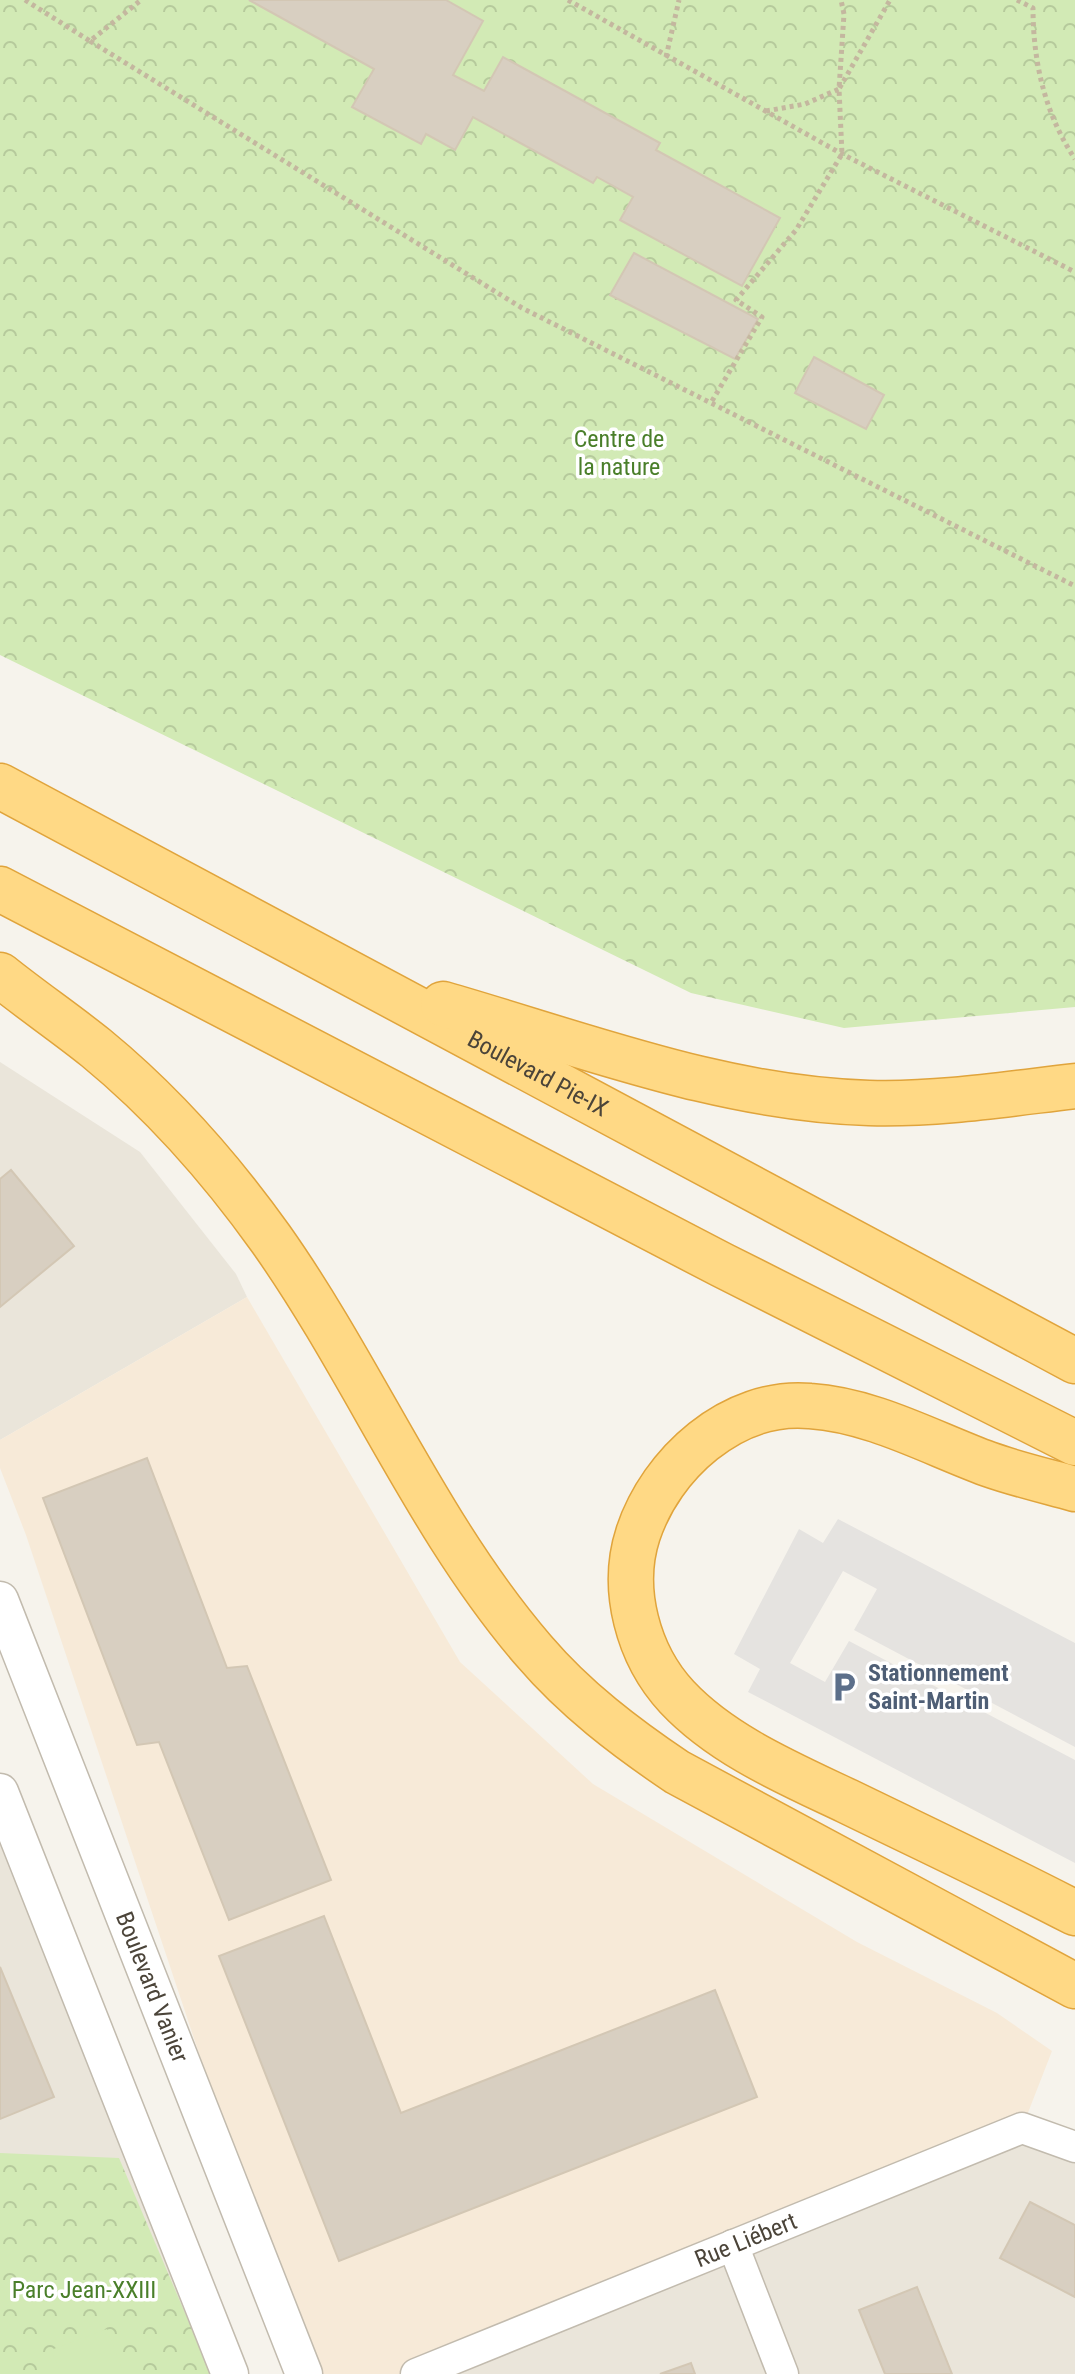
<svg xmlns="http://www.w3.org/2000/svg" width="1075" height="2374" viewBox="0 0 1075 2374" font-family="'Roboto Condensed',sans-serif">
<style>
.residential{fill:#eae5da}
.commercial{fill:#f7ead8}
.park{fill:url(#park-crowns)}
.pitch{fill:#d2eab5}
.parking{fill:#e5e3e0}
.building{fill:#d8cfc1;stroke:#d3c7b4;stroke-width:2}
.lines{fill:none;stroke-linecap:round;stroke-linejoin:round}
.minor-casing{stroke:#c2bbae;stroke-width:33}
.tertiary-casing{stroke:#c2bbae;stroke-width:39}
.trunk-casing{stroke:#e0a43c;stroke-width:47}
.path{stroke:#c4b79f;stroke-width:5;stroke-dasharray:4 4;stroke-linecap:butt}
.minor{stroke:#fff;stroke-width:30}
.tertiary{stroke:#fff;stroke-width:36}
.trunk{stroke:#ffd985;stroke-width:44}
.labels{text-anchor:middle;stroke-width:7;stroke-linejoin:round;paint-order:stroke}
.park-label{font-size:24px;fill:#4a7f2a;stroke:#fff}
.street-label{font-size:24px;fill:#4b4439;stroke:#fff}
.service-label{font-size:24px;font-weight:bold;fill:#4e5e75;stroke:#fff;text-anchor:start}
</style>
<defs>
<pattern id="park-crowns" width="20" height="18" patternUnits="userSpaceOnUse" patternTransform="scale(2)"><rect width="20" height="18" fill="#d2eab5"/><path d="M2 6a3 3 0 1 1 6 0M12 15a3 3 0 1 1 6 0" fill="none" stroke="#b6ca9c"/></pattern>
</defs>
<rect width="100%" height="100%" fill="#f6f3ec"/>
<g class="residential">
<polygon points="0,1062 140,1152 236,1274 247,1297 0,1440"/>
<polygon points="0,1793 230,2374 0,2374"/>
<polygon points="1022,2128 1075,2147 1075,2374 416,2374"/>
</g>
<polygon class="commercial" points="247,1297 460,1662 593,1784 857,1942 997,2013 1052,2051 1022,2128 416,2374 306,2374 26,1535 0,1468 0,1440"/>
<g class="park">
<polygon points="0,0 1075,0 1075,1007 844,1028 691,993 0,655"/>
<polygon points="0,2153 119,2158 211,2374 0,2374"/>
</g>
<polygon class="pitch" points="107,2329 124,2374 61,2374 51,2350"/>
<polygon class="parking" points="838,1519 1075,1643 1075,1747 854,1630 877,1589 843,1571 790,1663 825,1682 849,1641 1075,1760 1075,1863 748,1692 760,1669 734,1654 799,1529 823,1543"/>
<g class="building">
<polygon points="249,0 446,0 483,21 453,75 484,91 503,57 660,143 656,150 780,218 742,286 620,220 633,197 597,177 593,183 473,117 455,150 426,134 421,144 352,107 374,69"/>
<polygon points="634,253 758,319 735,359 610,295"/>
<polygon points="814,357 884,395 866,429 795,393"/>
<polygon points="11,1170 74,1246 0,1307 0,1179"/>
<polygon points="147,1458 227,1668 247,1666 331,1880 229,1920 159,1742 137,1745 43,1498"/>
<polygon points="324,1916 401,2113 715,1990 757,2097 339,2261 219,1956"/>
<polygon points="0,1967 54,2097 0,2119"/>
<polygon points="1030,2202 1075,2225 1075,2297 1000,2258"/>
<polygon points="917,2287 952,2374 885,2374 859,2310"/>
<polygon points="691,2363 695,2374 660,2374"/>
</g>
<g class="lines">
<defs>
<g id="minor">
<polyline points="733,2245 783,2374"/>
<path id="s1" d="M416 2374 1022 2128 1075 2147"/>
</g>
<g id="tertiary">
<path id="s2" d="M0 1600 304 2374"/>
<polyline points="0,1792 230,2374"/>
</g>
<g id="trunk">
<path id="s3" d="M0 786 1075 1361"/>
<polyline points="0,889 722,1265 1075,1443"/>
<path d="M0 975C31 1000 65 1023 96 1048 163 1103 221 1169 271 1239 365 1372 427 1527 534 1651 575 1699 625 1737 677 1772L1075 1986"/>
<path d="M443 1004C582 1044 723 1099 869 1103 938 1105 1007 1094 1075 1086"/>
<path d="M1075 1489C1046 1481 1016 1474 988 1464 931 1443 872 1410 810 1406 732 1399 661 1464 638 1534 620 1589 638 1655 677 1697 722 1745 788 1773 847 1801 923 1838 1000 1874 1075 1913"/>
</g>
</defs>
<use href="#minor" class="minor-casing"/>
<use href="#tertiary" class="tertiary-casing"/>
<use href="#trunk" class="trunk-casing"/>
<g class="path">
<polyline points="25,0 90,41 141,0"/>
<polyline points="568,0 842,154 1075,272"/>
<path d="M1017 0 1033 8C1033 62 1045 114 1075 159"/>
<polyline points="90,41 522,308 1075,586"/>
<polyline points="666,57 679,0"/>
<polyline points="766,111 805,104 839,89 844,14 841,0"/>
<polyline points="712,401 762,317 736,300 796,230 842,154 839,89 890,0"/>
</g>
<use href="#minor" class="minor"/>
<use href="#tertiary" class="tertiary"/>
<use href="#trunk" class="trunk"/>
</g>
<defs>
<symbol id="parking-bare" viewBox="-9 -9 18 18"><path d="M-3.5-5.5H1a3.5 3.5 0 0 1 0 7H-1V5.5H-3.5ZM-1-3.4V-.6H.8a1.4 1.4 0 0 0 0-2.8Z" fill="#5c6f8a" stroke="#fff" stroke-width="2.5" paint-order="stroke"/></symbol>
</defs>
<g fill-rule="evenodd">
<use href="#parking-bare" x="822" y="1665" width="44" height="44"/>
</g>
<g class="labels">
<g class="park-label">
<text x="619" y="447">Centre de<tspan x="619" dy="28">la nature</tspan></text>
<text x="84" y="2298">Parc Jean-XXIII</text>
</g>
<g class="street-label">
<text dy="8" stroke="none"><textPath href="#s3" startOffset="610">Boulevard Pie-IX</textPath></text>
<text dy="8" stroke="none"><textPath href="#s2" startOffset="416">Boulevard Vanier</textPath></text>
<text dy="8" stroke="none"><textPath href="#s1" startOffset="356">Rue Liébert</textPath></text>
</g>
<g class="service-label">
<text x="868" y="1681">Stationnement<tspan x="868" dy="28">Saint-Martin</tspan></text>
</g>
</g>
</svg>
